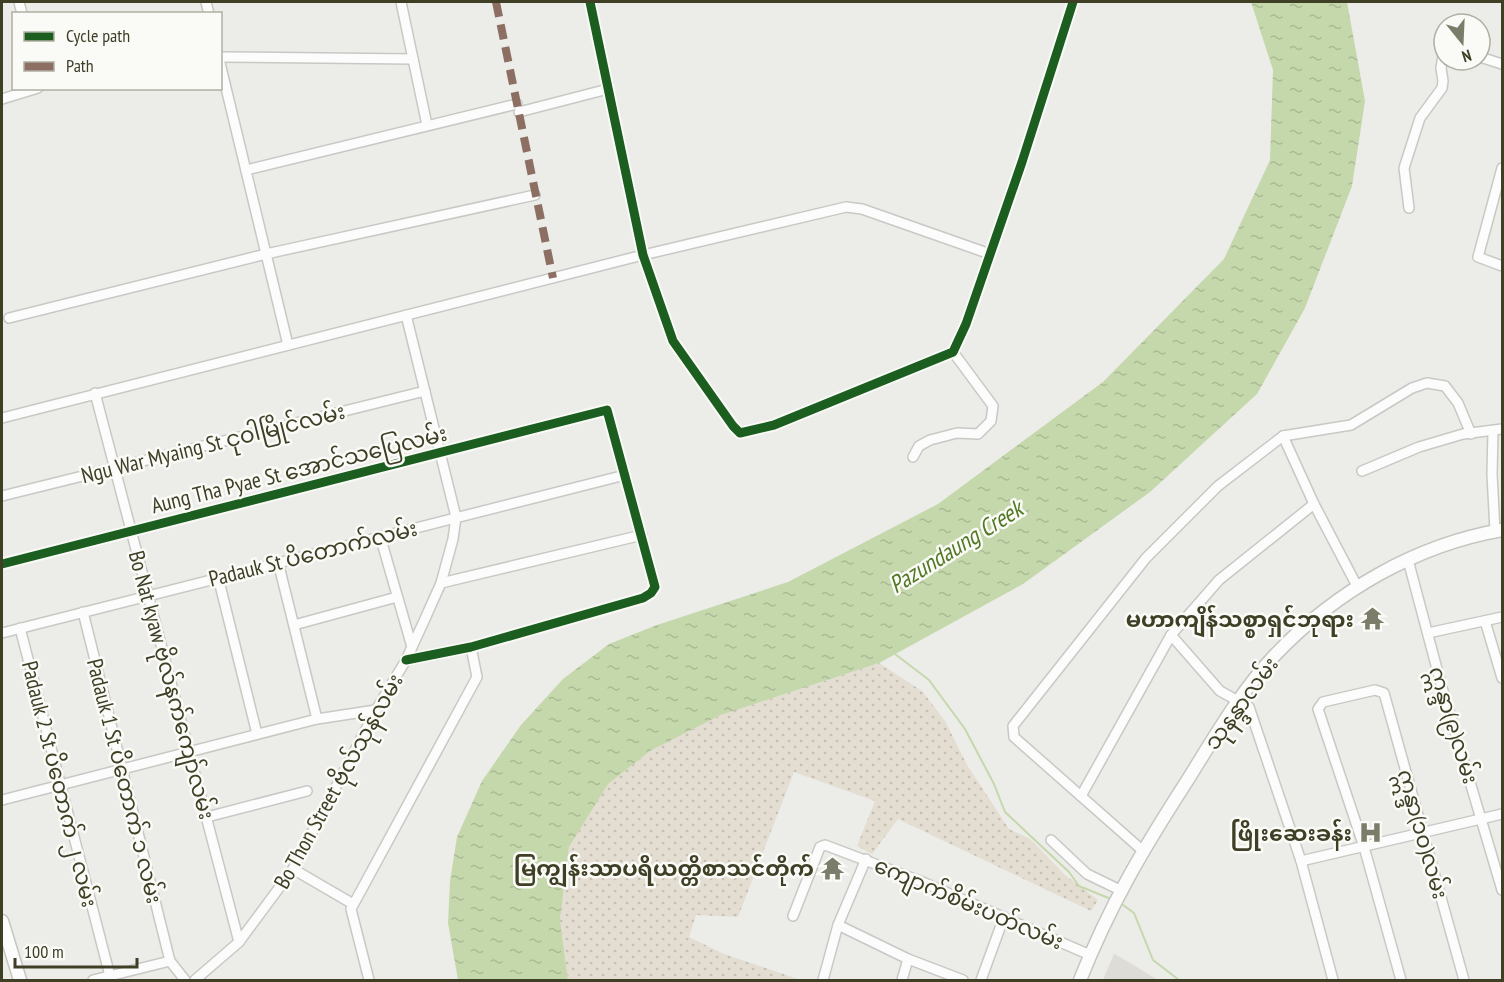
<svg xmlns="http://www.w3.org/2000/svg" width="1504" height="982" viewBox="0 0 1504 982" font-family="'PT Sans Narrow','Noto Sans Myanmar',sans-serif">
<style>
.built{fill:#dddcd6}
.garden{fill:url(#garden-dots)}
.water{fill:url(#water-ripples)}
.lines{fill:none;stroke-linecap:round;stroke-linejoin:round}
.stream{stroke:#c5d8ac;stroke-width:2}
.minor-casing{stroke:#c8c8c4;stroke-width:12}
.secondary-casing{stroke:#c6c6c0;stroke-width:15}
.minor{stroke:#fcfcfc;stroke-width:9}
.secondary{stroke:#fcfcfc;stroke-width:12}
.quiet{stroke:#8d6e63;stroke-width:8;stroke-dasharray:15 8;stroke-linecap:butt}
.cycleway-casing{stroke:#fafaf7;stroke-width:13}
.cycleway{stroke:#1b5e20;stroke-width:9}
.labels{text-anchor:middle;stroke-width:5;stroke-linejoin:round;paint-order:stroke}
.street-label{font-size:22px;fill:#3f3f26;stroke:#fafaf7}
.poi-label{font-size:22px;font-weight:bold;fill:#3f3f26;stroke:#fafaf7;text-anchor:end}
.water-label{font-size:24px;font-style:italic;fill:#517822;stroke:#fafaf7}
</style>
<defs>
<pattern id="garden-dots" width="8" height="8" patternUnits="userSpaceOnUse" patternTransform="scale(1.5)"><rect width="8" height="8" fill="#e4ddd2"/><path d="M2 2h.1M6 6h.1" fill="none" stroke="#c5bfb4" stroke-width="1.8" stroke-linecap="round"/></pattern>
<pattern id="water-ripples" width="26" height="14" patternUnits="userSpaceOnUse" patternTransform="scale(1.5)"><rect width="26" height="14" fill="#c5d8ac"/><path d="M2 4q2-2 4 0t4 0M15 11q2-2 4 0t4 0" fill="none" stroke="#aaba94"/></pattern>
</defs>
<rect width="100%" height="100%" fill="#ecece8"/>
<polygon class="built" points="1114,954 1115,954 1158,980 1103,980"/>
<polygon class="garden" points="879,663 922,691 945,721 967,765 1009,829 1030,839 1065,875 1098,900 1091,911 898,819 872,854 857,846 875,801 794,772 738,917 696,915 689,937 724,954 801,980 568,980 560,920 569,847 607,784 650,751 721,715"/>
<polygon class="water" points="1251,2 1347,2 1365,101 1352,186 1305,308 1257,394 1150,492 1023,584 879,663 721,715 650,751 608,784 569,847 560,920 568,980 458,980 448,923 450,881 457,837 482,781 521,725 563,679 609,644 657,625 788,582 938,504 1103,382 1224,259 1270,160 1273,70"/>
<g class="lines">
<g class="stream">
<polyline points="895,654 929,680 965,729 994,784 1005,812 1069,872 1079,886 1111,899"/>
<polyline points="1119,902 1134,913 1153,960 1179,980"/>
</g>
<defs>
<g id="minor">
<polyline points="19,2 22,14"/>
<polyline points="206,2 209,14"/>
<polyline points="401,2 427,125"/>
<polyline points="590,2 643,255 673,341 733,426 740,433 774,425 953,352 966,324 1022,162 1073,2"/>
<polyline points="220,57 413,59"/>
<polyline points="1480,57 1502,64"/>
<polyline points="220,63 288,345"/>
<polyline points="2,99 38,88"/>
<polyline points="519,112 608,89"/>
<polyline points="1502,168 1478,257 1502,266"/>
<polyline points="246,170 517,104"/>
<polyline points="1409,208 1404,168 1420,118 1442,88 1443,81 1441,68 1444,49"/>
<polyline points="9,318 266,254 535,195"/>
<polyline points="95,393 239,942"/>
<polyline points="2,418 643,255 846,207 862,209 990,254"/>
<polyline points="1493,432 1492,474 1495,531"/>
<polyline points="1283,436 1314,504 1357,586"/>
<polyline points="913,457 919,446 930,440 957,433 978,434 991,421 993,406 953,352"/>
<polyline points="1362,471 1419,447 1463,434 1502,429"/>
<polyline points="2,496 425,391"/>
<polyline points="380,536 412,647"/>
<polyline points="1408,560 1441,684 1502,890"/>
<polyline points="278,562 317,719"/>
<polyline points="2,564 607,410 655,587 651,593 643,598 471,647 406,660"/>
<polyline points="218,577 257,734"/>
<polyline points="441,583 642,535"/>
<polyline points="83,612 170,961 185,980"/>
<polyline points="1485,621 1502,678"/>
<polyline points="294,625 397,597"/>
<polyline points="20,628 110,976"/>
<polyline points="2,633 625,475"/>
<polyline points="1428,633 1502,617"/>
<polyline points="1171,635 1220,691 1249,707 1301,861 1333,980"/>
<polyline points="1081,796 1171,635 1219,580 1314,504"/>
<polyline points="2,800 317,719 376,710"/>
<polyline points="207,817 307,791"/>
<polyline points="1051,840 1087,874 1120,890"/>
<polyline points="1142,850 1014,737 1013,726 1146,558 1218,486 1283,436 1351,425 1412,388 1427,383 1445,386 1458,403 1471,434"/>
<polyline points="1301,861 1502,814"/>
<polyline points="293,869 353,904"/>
<polyline points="793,916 820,847 825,845 920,881 1090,955"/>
<polyline points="838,925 908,959 963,980"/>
<polyline points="93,980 170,961"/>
<polyline points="195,980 239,942 293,869 376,710 406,660 424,621 441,583 453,539 456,517 406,315"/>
<polyline points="369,980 351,909 477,677 471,647"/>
<polyline points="823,980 838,925 866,859"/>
<polyline points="902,980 908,959"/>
<polyline points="981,980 1004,917"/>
<polyline points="1401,980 1364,847 1318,709 1323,702 1375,690 1384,693 1464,980"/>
</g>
<g id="secondary">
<polyline points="2,921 20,980"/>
<path d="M1080 980C1110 905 1143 849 1187 781 1214 738 1240 692 1275 655 1336 591 1416 545 1502 530"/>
</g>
</defs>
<use href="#minor" class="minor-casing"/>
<use href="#secondary" class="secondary-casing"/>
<use href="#minor" class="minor"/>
<use href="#secondary" class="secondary"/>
<polyline class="quiet" points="496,2 553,278"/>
<defs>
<g id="cycleway">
<polyline points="590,2 643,255 673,341 733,426 740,433 774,425 953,352 966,324 1022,162 1073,2"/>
<polyline points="2,564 607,410 655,587 651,593 643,598 471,647 406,660"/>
</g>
</defs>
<use href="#cycleway" class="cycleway-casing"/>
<use href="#cycleway" class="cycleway"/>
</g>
<defs>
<symbol id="temple-bare" viewBox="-9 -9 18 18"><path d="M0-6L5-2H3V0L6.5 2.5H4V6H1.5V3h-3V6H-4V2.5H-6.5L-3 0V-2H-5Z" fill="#7c7c6a" stroke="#fafaf7" stroke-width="2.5" paint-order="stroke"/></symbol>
<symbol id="hospital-bare" viewBox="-9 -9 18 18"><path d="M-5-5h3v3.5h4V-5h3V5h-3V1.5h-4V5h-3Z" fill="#7c7c6a" stroke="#fafaf7" stroke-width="2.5" paint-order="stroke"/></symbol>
</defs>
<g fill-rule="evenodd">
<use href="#temple-bare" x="1356" y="602" width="33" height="33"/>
<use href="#hospital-bare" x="1354" y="816" width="33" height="33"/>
<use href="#temple-bare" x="816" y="852" width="33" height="33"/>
</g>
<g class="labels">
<g class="street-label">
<text transform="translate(213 443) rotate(-14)" y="8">Ngu War Myaing St ငုဝါမြိုင်လမ်း</text>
<text transform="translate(299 469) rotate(-14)" y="8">Aung Tha Pyae St အောင်သပြေလမ်း</text>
<text transform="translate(313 553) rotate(-14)" y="8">Padauk St ပိတောက်လမ်း</text>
<text transform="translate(172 685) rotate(75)" y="8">Bo Nat kyaw ဗိုလ်နက်ကျော်လမ်း</text>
<text transform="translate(1241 703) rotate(-54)" y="8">သုနန္ဒာလမ်း</text>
<text transform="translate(1454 725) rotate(73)" y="8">ဣန္ဒာ(၉)လမ်း</text>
<text transform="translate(125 781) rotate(76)" y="8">Padauk 1 St ပိတောက် ၁ လမ်း</text>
<text transform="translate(338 781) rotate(-61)" y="8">Bo Thon Street ဗိုလ်သုန်လမ်း</text>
<text transform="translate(60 784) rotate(76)" y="8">Padauk 2 St ပိတောက် ၂ လမ်း</text>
<text transform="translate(1423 834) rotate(74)" y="8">ဣန္ဒာ(၁၀)လမ်း</text>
<text transform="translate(969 903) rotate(23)" y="8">ကျောက်စိမ်းပတ်လမ်း</text>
</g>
<g class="poi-label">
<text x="1354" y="627">မဟာကျိန်သစ္စာရှင်ဘုရား</text>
<text x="1352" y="841">ဖြိုးဆေးခန်း</text>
<text x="814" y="876">မြကျွန်းသာပရိယတ္တိစာသင်တိုက်</text>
</g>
<g class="water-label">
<text transform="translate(956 547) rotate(-32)" y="8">Pazundaung Creek</text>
</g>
</g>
<rect width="1504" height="982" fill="none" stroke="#3f3f26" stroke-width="6"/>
<rect x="12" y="12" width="210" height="78" fill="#fafaf7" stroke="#afafa3" stroke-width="1.5"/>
<rect x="24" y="32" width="30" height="9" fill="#1b5e20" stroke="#afafa3" stroke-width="1.5"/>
<text x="66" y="42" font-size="18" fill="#3f3f26">Cycle path</text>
<rect x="24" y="62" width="30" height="9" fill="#8d6e63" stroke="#afafa3" stroke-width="1.5"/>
<text x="66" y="72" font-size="18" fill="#3f3f26">Path</text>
<g transform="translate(1462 42) rotate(162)"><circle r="28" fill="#fafaf7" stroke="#afafa3" stroke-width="1.5"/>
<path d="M0-4.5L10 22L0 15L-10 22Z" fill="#7c7c6a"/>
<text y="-9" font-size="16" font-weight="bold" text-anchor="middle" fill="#3f3f26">N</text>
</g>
<path d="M15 958v9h122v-9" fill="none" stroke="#3f3f26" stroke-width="3"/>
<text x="24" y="958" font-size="18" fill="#3f3f26" stroke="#fafaf7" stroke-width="4.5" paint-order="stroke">100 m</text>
</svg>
